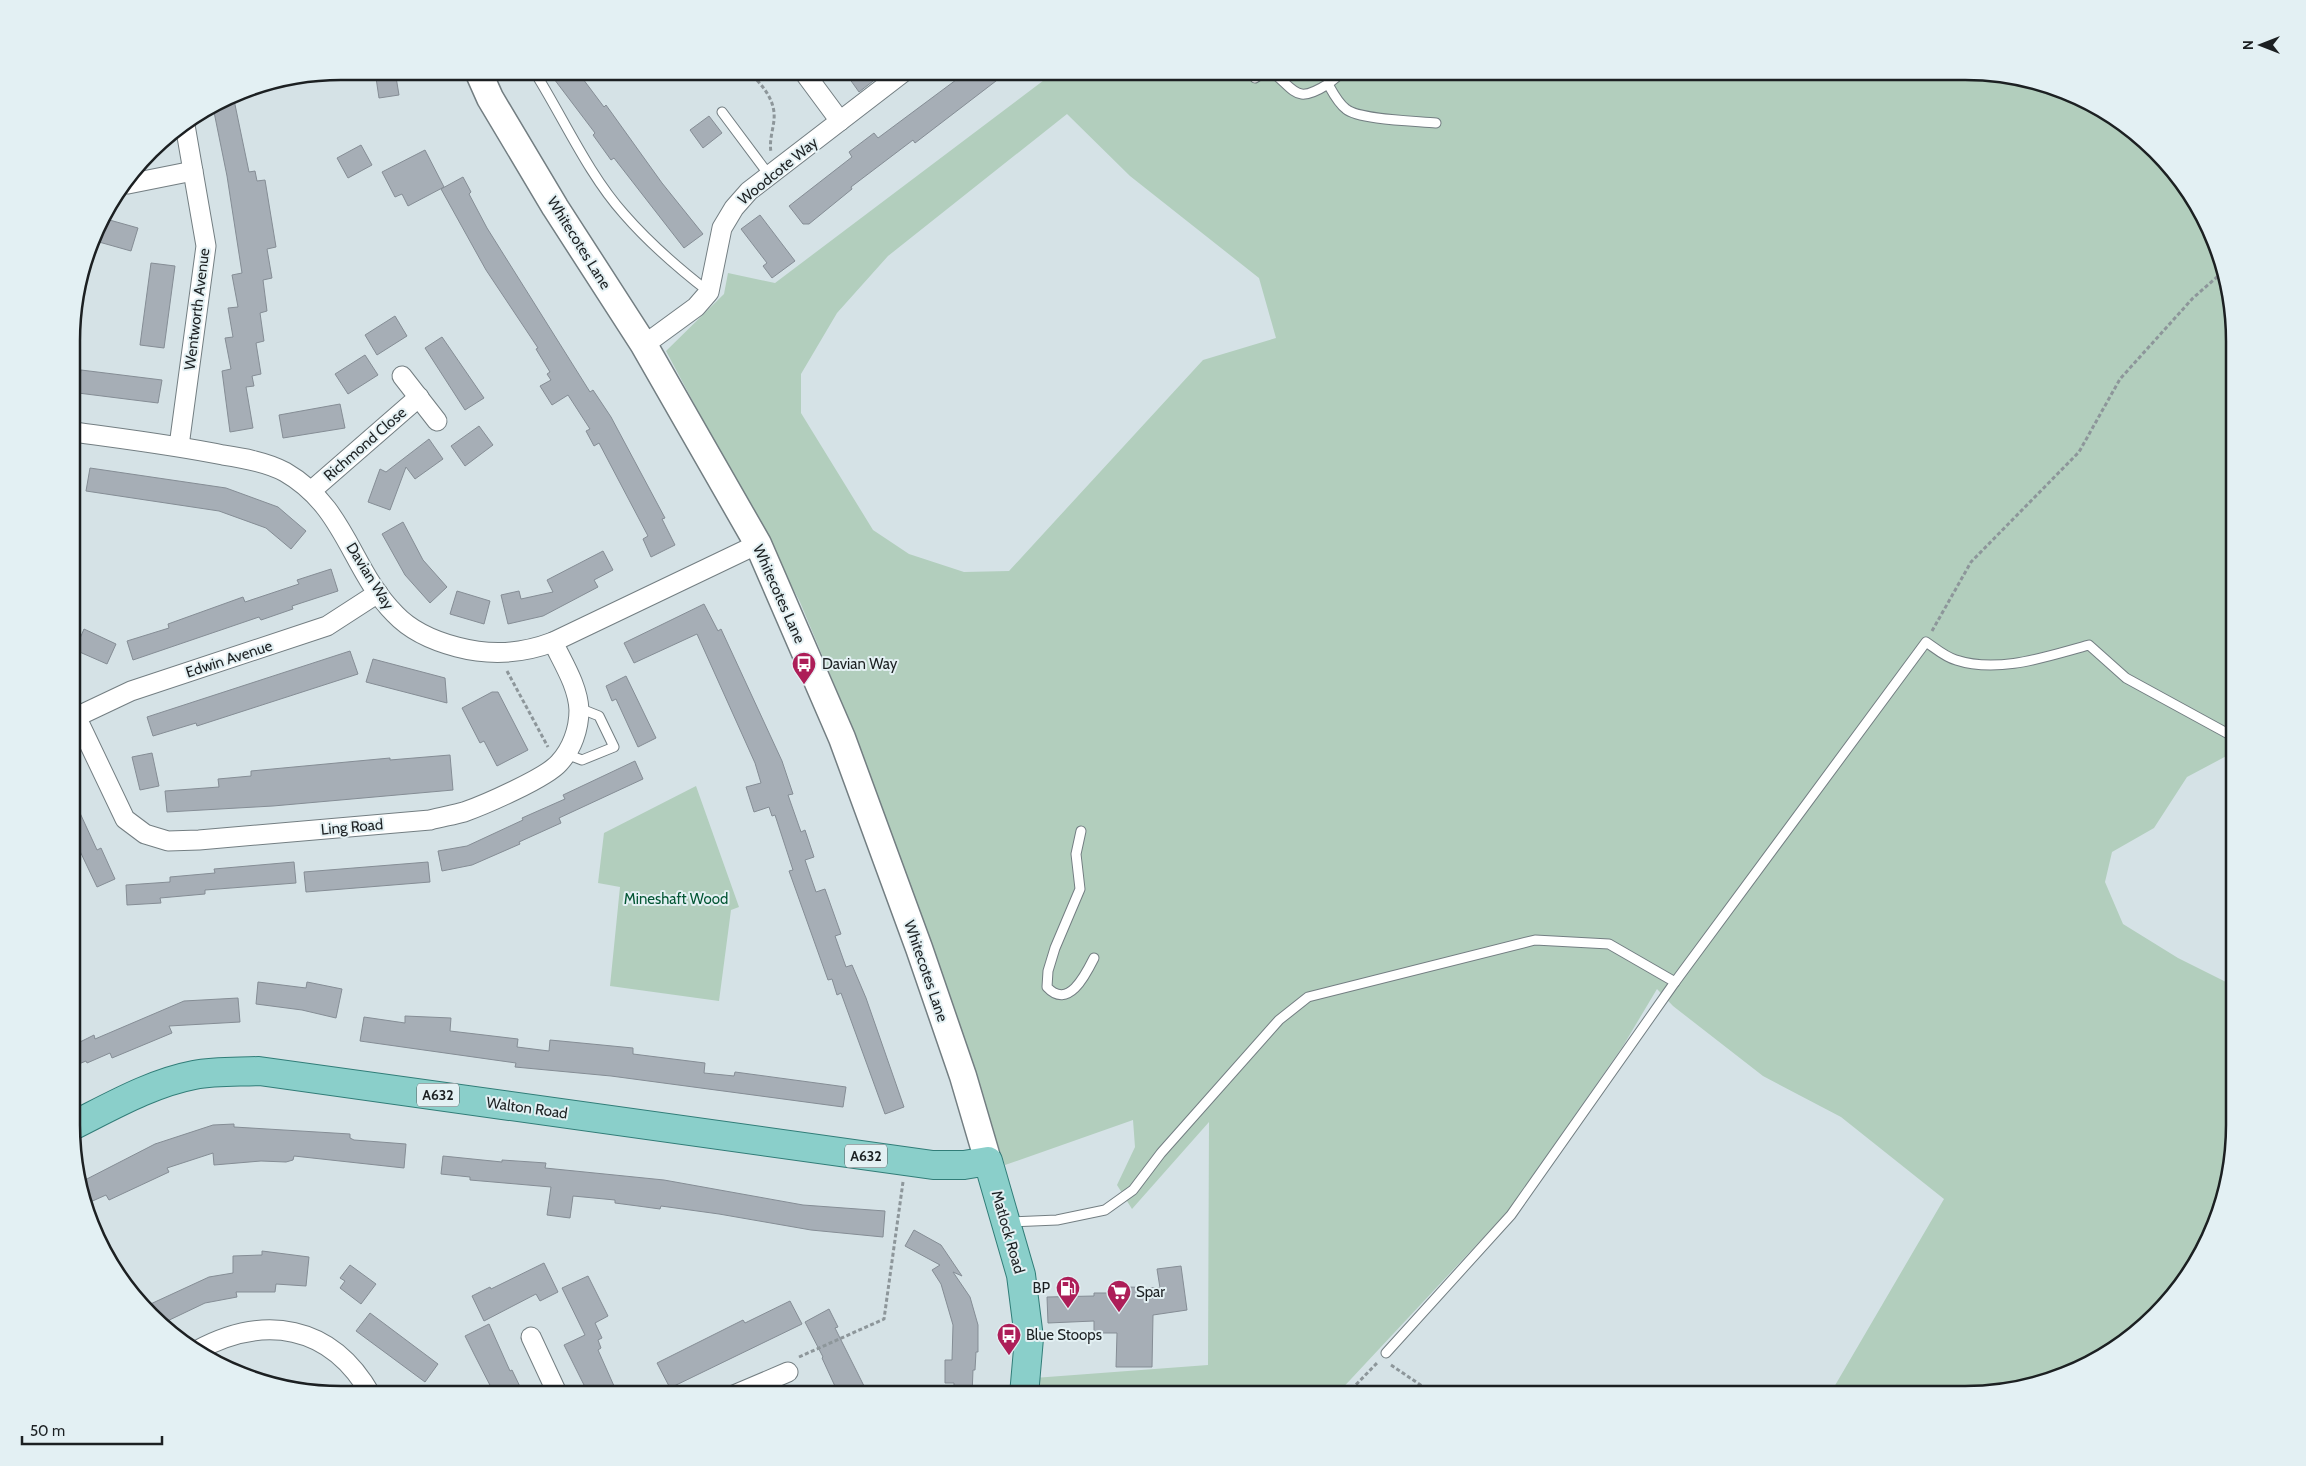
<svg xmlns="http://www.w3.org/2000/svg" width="2306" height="1466" viewBox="0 0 2306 1466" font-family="Cabin,sans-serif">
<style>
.green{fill:#b2cebd;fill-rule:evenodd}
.building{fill:#a6aeb6;stroke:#858d95}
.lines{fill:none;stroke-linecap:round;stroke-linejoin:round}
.lane-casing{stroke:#737e82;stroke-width:11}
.street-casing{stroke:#737e82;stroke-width:21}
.secondary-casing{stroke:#737e82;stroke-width:29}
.primary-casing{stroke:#317d78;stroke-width:30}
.path{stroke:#8d969a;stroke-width:3;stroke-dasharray:4 2.5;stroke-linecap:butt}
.lane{stroke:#fff;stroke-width:9}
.street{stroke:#fff;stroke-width:19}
.secondary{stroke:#fff;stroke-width:26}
.primary{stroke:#8acfca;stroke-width:28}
.labels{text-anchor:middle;stroke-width:4;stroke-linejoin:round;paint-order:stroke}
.shield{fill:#e3f0f3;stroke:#585e61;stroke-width:1}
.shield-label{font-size:14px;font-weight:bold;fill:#1c2022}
.street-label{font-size:15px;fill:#1c2022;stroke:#e3f0f3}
.poi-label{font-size:15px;fill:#1c2022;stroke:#e3f0f3;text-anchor:start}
.park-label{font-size:15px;fill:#055735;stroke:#e3f0f3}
.rim{fill:none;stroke:#1c2022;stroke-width:2.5}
</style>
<rect width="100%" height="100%" fill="#d5e2e6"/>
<g class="green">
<path d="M1056 71H1965L2051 85 2115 117 2156 151 2199 206 2225 271 2234 324V752L2187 777 2154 828 2112 852 2105 882 2123 924 2178 958 2234 986V1142L2221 1211 2189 1275 2143 1328 2100 1359 2035 1385 1982 1394H1830L1944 1199 1841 1117 1763 1076 1673 1006 1657 989 1623 1046 1509 1210 1337 1394 1032 1395 1034 1378 1208 1365 1209 1122 1132 1209 1117 1185 1135 1147 1133 1120 1005 1165 852 727 800 602 666 351 724 294 728 273 775 283ZM1067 114 1130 176 1259 278 1276 338 1203 360 1009 571 964 572 909 554 873 530 801 413V374L837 313 888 256Z"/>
<polygon points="696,786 739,907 731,910 719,1001 610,986 620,887 598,883 604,833"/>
</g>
<g class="building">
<polygon points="375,71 395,71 399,95 379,98"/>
<polygon points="548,71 577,71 604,107 606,105 662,183 703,234 684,248 614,158 611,160 593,135 595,133"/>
<polygon points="844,71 886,71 859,92"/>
<polygon points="968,71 1009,71 915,143 913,140 851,187 852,189 809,224 803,224 789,206 852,157 849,152 874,133 878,138"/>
<polygon points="233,95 249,172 255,171 257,181 265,180 276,247 267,249 272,278 263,280 267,311 260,313 264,341 256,343 261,374 252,376 254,386 246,387 253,428 230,432 222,371 231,369 225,338 233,337 228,308 238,307 232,275 242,273 227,176 213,107"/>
<polygon points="709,116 722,133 703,148 690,130"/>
<polygon points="361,145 372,165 348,178 337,158"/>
<polygon points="425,150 444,187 408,206 402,194 395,197 382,172"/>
<polygon points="463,177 471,192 469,194 487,228 590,392 593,390 611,417 665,518 662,519 675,545 651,557 643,539 648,536 599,443 594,446 586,431 590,429 568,395 552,405 540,386 551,380 547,374 550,372 536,349 538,348 486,270 441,189"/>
<polygon points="760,215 795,261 772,278 763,266 767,263 741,229"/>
<polygon points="106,219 138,228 131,251 99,242"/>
<polygon points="151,263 175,266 164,348 140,345"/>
<polygon points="395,316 407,336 377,355 365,335"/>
<polygon points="442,337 484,398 465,410 425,348"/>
<polygon points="365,355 378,375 348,394 335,374"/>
<polygon points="81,370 162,380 158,403 78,393"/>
<polygon points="340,404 345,428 283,438 279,415"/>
<polygon points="479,426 493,445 465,466 451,446"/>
<polygon points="429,439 443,459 415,479 406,467 390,510 368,502 380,469 386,472"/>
<polygon points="90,468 226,488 278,507 306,531 291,549 266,528 219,511 86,491"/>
<polygon points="403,522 423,560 447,587 430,603 405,575 382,534"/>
<polygon points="603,551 613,570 594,580 598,587 543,616 508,624 501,595 519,591 521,599 553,592 547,580"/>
<polygon points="331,569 338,591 292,606 293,609 261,620 259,617 133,660 127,641 169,628 168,624 243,597 245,602 299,584 297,580"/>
<polygon points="457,591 490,601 484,624 450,614"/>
<polygon points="704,604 718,631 721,629 782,761 793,794 788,795 801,832 805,830 814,857 805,860 816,892 825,889 841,934 835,936 846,967 852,965 866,998 904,1107 885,1114 841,993 837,995 832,979 828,980 789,871 793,870 775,815 772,816 769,807 754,812 746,787 761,783 755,763 697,634 634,663 624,643"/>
<polygon points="84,629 116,644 107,664 75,650"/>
<polygon points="350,651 358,674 197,726 196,723 153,736 147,717"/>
<polygon points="373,659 445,678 447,703 366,682"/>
<polygon points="626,676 656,738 638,747 616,699 612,701 606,686"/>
<polygon points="492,692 498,692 528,750 497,766 484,741 480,743 462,708"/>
<polygon points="152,753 159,786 140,790 132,757"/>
<polygon points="450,755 453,790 273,806 167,812 165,791 219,787 218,779 251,776 251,771 390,758 390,760"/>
<polygon points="635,761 643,779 559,818 561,823 519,842 520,844 472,865 442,871 438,851 467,846 523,820 522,818 565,799 563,795"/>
<polygon points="74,800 97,850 101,848 115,879 97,887 78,847 74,849"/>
<polygon points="294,862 296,883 205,890 205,894 160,898 161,903 127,905 126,885 170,882 170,877 215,873 214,869"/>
<polygon points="428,862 430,882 306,892 304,872"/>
<polygon points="258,982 306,988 307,982 342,989 336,1018 302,1010 256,1004"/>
<polygon points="238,998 240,1022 169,1026 172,1033 112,1058 110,1053 87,1063 86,1061 74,1066 74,1045 94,1035 95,1039 184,1001"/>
<polygon points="405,1016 451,1018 450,1031 518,1039 517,1047 549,1051 550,1040 633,1048 633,1054 705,1063 704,1073 734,1076 735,1072 846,1087 843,1107 611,1076 515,1067 516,1063 360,1041 364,1017 405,1023"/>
<polygon points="234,1124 234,1127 350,1134 350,1138 354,1140 406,1144 404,1168 294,1156 293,1160 286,1162 261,1161 214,1165 213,1153 167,1168 169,1172 109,1200 106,1195 88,1203 81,1182 155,1144 213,1125"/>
<polygon points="443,1156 502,1162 502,1160 546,1163 545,1168 664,1180 803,1205 885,1211 883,1237 811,1230 719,1214 661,1206 660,1209 638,1206 615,1203 615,1200 573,1196 570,1218 547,1215 551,1187 470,1180 470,1177 441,1174"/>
<polygon points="914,1230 941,1245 962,1276 953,1272 970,1297 978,1325 978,1352 976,1352 975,1370 973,1370 972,1395 954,1395 954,1383 945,1383 945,1360 952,1360 953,1325 941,1284 932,1270 940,1265 905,1246"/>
<polygon points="262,1251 309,1257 306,1286 276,1284 275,1292 236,1292 237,1297 205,1303 161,1324 144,1307 209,1277 233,1273 233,1256 262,1255"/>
<polygon points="544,1263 558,1292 540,1301 536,1294 484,1321 472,1296 490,1287 491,1289"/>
<polygon points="350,1265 376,1284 361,1304 340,1288 345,1281 340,1278"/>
<polygon points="1181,1266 1187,1310 1153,1315 1152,1367 1116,1367 1117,1333 1094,1333 1094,1321 1048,1323 1047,1297 1094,1296 1094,1293 1129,1293 1129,1287 1160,1288 1157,1269"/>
<polygon points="588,1276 608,1316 595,1323 602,1338 598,1340 601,1348 598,1350 618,1395 589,1395 564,1345 585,1335 562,1288"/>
<polygon points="790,1301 802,1324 670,1388 657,1363 743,1320 745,1323"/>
<polygon points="829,1309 838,1327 835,1328 864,1386 848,1395 839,1395 822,1358 823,1357 805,1322"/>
<polygon points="370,1313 438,1364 425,1382 356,1331"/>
<polygon points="489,1324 510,1371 512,1370 524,1395 495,1395 474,1354 465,1336"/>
</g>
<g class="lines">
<defs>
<g id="lane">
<path d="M534 71C563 117 588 174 624 214 650 244 678 268 709 292"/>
<path d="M1271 71C1296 90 1295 105 1328 84 1333 93 1338 103 1346 109 1359 120 1417 121 1436 123"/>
<polyline points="1255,78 1266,71"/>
<polyline points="1328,84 1344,71"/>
<polyline points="722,112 769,175"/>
<polyline points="566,754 582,760 614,747 599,716 579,708"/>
<path d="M1081 831 1076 854 1080 889 1055 948 1048 971 1047 987C1068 1010 1085 976 1094 958"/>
<polyline points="1010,1222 1057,1220 1105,1210 1133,1190 1161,1153 1279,1020 1308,997 1535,940 1609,944 1675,982"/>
<path d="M1386 1353 1511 1215 1675 982 1926 642C1935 648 1945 657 1956 660 1999 674 2048 656 2089 645L2126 678 2234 737"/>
</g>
<g id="street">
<polyline points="803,71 840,121"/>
<polyline points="128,184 193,171"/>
<polyline points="644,345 696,307 709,292 722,228 734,208 749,191 905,71"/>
<polyline points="402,376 437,421"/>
<path d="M74 432C124 439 174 445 223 455 243 458 267 462 285 472 346 507 351 570 395 614 411 631 434 641 457 647 491 656 521 654 553 642L758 544"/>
<polyline points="179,446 206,246 185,125"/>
<polyline points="311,491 419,397"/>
<path d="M74 712 125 819 145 834 168 841 199 840 430 820C441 817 453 815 464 812 484 805 546 778 559 763 572 749 579 729 579 710 578 686 563 663 553 642"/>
<polyline points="76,717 131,691 327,626 378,593"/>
<polyline points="531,1337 558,1395"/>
<path d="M196 1351C264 1314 331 1324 371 1395"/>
<polyline points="734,1395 788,1372"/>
</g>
<polyline id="secondary" points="478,71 490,98 555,207 644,345 758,544 842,738 919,948 963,1076 988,1161"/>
<path id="primary" d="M74 1125C112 1106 152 1083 194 1075 215 1071 237 1072 259 1071L933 1165H964L988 1161 1021 1275 1029 1338 1024 1395"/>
</defs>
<use href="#lane" class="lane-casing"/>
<use href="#street" class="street-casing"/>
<use href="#secondary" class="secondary-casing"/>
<use href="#primary" class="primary-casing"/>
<g class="path">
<path d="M748 71C761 84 776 99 774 120 773 130 769 141 771 152"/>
<polyline points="1932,631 1971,562 2079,452 2120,379 2193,298 2225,270"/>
<polyline points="507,671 548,747"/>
<polyline points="799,1357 884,1319 903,1182"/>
<polyline points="1391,1365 1434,1394"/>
<polyline points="1347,1394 1377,1363"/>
</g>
<use href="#lane" class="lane"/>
<use href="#street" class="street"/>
<use href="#secondary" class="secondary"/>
<use href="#primary" class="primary"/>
</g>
<defs>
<symbol id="bus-pin" viewBox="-11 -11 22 30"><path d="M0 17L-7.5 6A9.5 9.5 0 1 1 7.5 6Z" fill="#ad1e58" stroke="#e3f0f3"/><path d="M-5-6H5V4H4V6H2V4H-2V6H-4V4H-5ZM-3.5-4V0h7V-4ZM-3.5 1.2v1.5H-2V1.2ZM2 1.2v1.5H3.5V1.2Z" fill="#fff"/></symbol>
<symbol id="fuel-pin" viewBox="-11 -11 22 30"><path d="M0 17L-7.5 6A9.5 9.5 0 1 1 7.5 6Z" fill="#ad1e58" stroke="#e3f0f3"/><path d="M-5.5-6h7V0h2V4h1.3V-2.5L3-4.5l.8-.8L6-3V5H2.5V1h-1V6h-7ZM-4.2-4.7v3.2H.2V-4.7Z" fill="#fff"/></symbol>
<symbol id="supermarket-pin" viewBox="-11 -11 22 30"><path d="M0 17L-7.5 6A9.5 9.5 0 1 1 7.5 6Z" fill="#ad1e58" stroke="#e3f0f3"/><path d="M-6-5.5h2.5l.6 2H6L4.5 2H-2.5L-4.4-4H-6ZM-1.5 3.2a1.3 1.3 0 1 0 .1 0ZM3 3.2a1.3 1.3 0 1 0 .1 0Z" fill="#fff"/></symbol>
</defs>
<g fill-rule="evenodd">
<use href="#bus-pin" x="790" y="650" width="28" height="38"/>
<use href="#fuel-pin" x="1054" y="1274" width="28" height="38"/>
<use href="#supermarket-pin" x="1105" y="1278" width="28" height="38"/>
<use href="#bus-pin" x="995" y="1321" width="28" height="38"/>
</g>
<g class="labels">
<g class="shield">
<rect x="417" y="1083.5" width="42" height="23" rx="4"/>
<rect x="845" y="1144.5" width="42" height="23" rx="4"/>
</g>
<g class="shield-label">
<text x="438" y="1100">A632</text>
<text x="866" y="1161">A632</text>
</g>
<g class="street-label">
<text transform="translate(778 171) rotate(-39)" y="5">Woodcote Way</text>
<text transform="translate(579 243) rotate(58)" y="5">Whitecotes Lane</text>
<text transform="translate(197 309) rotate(-83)" y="5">Wentworth Avenue</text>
<text transform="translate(365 444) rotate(-41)" y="5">Richmond Close</text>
<text transform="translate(370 576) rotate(58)" y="5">Davian Way</text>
<text transform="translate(779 594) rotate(66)" y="5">Whitecotes Lane</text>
<text transform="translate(229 659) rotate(-18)" y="5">Edwin Avenue</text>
<text transform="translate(352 827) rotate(-5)" y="5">Ling Road</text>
<text transform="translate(926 971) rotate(71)" y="5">Whitecotes Lane</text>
<text transform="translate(527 1108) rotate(8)" y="5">Walton Road</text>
<text transform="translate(1008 1232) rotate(74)" y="5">Matlock Road</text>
</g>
<g class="poi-label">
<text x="822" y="669">Davian Way</text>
<text x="1050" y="1293" text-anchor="end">BP</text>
<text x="1136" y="1297">Spar</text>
<text x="1026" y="1340">Blue Stoops</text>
</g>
<g class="park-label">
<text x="676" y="904">Mineshaft Wood</text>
</g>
</g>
<path d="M0 0H2306V1466H0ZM341 80H1965A261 261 0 0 1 2226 341V1125A261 261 0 0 1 1965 1386H341A261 261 0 0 1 80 1125V341A261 261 0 0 1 341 80Z" fill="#e3f0f3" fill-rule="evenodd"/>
<path class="rim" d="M341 80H1965A261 261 0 0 1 2226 341V1125A261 261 0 0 1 1965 1386H341A261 261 0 0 1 80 1125V341A261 261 0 0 1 341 80Z"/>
<g transform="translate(2261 45) rotate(270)" stroke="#e3f0f3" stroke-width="4" paint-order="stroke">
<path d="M0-4L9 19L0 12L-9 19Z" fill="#1c2022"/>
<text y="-8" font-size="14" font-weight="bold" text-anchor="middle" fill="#1c2022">N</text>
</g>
<path d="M22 1436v8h140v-8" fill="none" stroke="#1c2022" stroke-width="2.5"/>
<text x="30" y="1436" font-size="15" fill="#1c2022" stroke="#e3f0f3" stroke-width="4" paint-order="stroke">50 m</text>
</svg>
